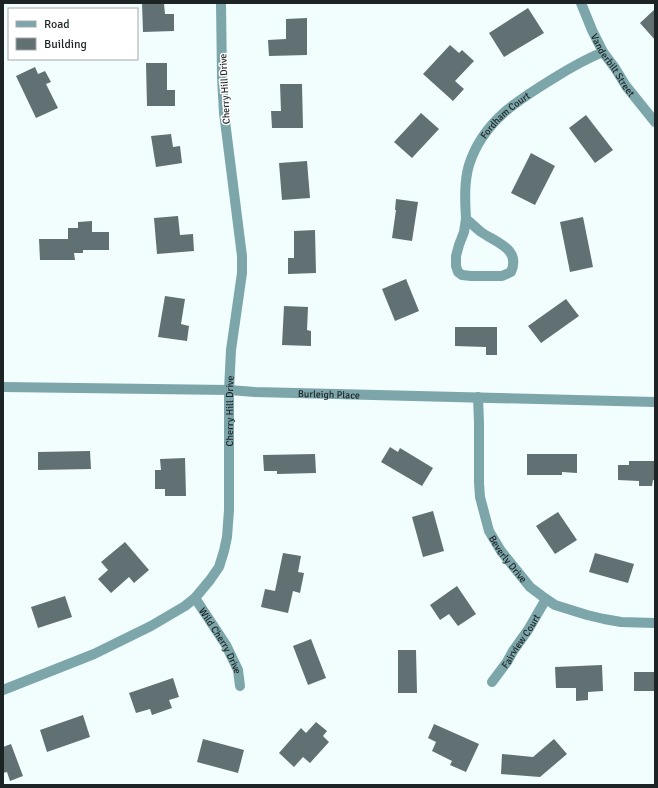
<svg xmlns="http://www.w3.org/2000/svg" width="658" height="788" viewBox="0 0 658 788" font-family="Signika,sans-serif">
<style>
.building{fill:#607073}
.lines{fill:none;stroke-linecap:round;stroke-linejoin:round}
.minor{stroke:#7da6ab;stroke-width:10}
.tertiary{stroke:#7da6ab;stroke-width:10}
.labels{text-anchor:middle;stroke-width:3;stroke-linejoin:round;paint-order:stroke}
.street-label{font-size:10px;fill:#1d2425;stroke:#fff}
</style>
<rect width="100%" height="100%" fill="#f2fdfe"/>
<g class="building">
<polygon points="142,3 164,3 165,14 174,14 174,31 143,32"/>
<polygon points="528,8 544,33 504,57 489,33"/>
<polygon points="655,9 655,40 640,23"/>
<polygon points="307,18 307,55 269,56 268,40 286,39 286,19"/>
<polygon points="450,45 459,53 462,50 474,61 455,81 464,89 453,101 423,74"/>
<polygon points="146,63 167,63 167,90 175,90 175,106 147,106"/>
<polygon points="35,67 38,74 45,71 51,82 46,84 58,108 36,118 16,76"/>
<polygon points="280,84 302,84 303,128 272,128 271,111 281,111"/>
<polygon points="421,113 439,129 412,158 394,142"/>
<polygon points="586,115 613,150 595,163 569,128"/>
<polygon points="171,134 173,147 180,146 182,163 156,167 151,136"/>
<polygon points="531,153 555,166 535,205 511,193"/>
<polygon points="307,161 310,198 282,200 279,163"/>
<polygon points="396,199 418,202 412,241 392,238 396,210 395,210"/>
<polygon points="178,216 180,235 193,234 194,251 157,254 154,218"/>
<polygon points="583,217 593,267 570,272 560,222"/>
<polygon points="92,221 92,232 109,232 109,250 83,250 83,253 74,253 75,260 40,260 39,239 68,239 68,228 78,228 78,222"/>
<polygon points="315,230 316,273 288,274 288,258 294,258 294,231"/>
<polygon points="406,279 419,311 395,321 382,289"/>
<polygon points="165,296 185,299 181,324 189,326 187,341 158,337"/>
<polygon points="566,299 579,316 541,343 528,326"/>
<polygon points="284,306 308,307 307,330 311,331 311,346 282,345"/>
<polygon points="455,327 497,327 497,355 486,355 486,347 455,346"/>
<polygon points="390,447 398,452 400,448 433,468 422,486 381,462"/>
<polygon points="90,451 91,469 38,470 38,452"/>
<polygon points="315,454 316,473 277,474 277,471 264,471 263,455"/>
<polygon points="527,454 577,454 577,473 562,472 562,475 527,475"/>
<polygon points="185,458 186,496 165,496 165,489 155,489 155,470 161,470 160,459"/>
<polygon points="629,461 655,461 655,480 653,480 652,486 639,486 639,481 618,480 618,465 629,465"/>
<polygon points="433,511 444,551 423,557 412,517"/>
<polygon points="558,512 577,540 555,554 536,526"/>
<polygon points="125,542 149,570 134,583 129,577 111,593 98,579 108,570 101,562"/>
<polygon points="283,553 301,556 298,572 304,573 300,593 293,591 288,613 261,607 265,589 275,591"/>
<polygon points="595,553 634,564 628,583 589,572"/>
<polygon points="457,586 476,614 458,626 449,614 440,620 430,605"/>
<polygon points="65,596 72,617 38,628 31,607"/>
<polygon points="311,639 326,678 308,685 293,646"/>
<polygon points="398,650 416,650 417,693 398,693"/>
<polygon points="602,665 603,691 588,692 588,700 576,701 576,688 556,688 555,667"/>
<rect x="634" y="672" width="21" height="19"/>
<polygon points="173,678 179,697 169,700 172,708 152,715 150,709 136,713 129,693"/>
<polygon points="83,715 90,737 47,752 40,730"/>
<polygon points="316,722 327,731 323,736 329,742 310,763 303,757 294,767 279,753 301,728 306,733"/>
<polygon points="434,724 479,744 466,772 450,765 452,761 432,751 436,742 428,738"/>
<polygon points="203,739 244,750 238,773 197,762"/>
<polygon points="554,739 567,754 540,777 501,774 502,754 533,757"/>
<polygon points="11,744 23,776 10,781 7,772 3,773 3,747"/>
</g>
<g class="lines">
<g class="minor">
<path id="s1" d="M581 3 592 30 603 52 615 68 626 86 655 122"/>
<path id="s2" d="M466 219C465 201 464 182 469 165 483 121 518 100 554 78 570 68 586 59 603 52"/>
<path d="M466 219C471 223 476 228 481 232 497 243 521 249 511 272L502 276H471L462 275 458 272 456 266V256L459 245 464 232Z"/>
<path id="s3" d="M478 397 479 423V483L480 497 489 531 501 551 530 587 546 599 555 605 587 615 604 619 621 622 655 623"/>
<path id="s4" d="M195 598 226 645 238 670 240 686"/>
<path id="s5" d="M492 682 507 662 513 651 528 630 546 599"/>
<path id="s6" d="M3 690 94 654 151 626 185 606 195 598 210 580 219 567 224 551 227 537 229 510V390L231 350 242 273V256L224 113 222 78 221 3"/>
</g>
<path class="tertiary" id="s7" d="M3 387 229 390 255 392 655 402"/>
</g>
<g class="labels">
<g class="street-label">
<text dy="4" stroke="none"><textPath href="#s1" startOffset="70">Vanderbilt Street</textPath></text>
<text transform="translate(224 89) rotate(-93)" y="4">Cherry Hill Drive</text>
<text dy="4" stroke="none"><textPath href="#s2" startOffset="117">Fordham Court</textPath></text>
<text dy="4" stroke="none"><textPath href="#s7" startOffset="326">Burleigh Place</textPath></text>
<text dy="4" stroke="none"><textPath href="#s6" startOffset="410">Cherry Hill Drive</textPath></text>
<text dy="4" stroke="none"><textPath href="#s3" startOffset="169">Beverly Drive</textPath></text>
<text dy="4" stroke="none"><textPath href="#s5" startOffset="50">Fairview Court</textPath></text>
<text dy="4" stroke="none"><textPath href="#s4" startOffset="50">Wild Cherry Drive</textPath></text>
</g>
</g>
<rect width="658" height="788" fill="none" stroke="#1d2425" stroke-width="8"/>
<rect x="8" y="8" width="130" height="52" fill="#ffffff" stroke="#a5a7a8"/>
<rect x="16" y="21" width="20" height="6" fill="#7da6ab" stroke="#a5a7a8"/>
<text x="44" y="28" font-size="12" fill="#1d2425">Road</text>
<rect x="16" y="38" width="20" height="12" fill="#607073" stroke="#a5a7a8"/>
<text x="44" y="48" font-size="12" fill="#1d2425">Building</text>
</svg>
